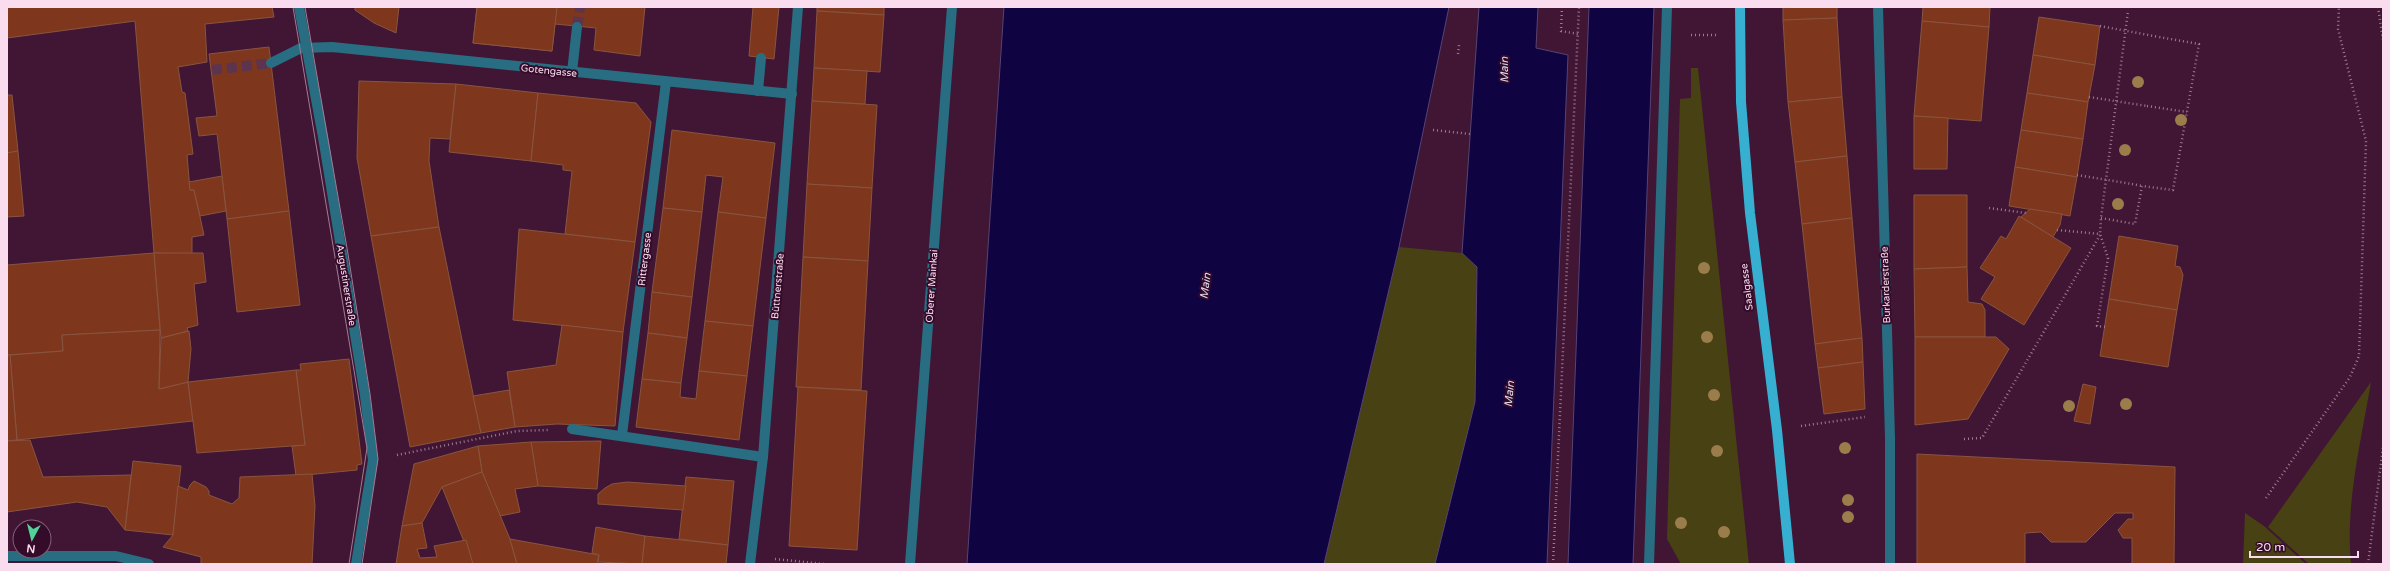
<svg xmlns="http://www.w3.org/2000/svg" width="2390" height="571" viewBox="0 0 2390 571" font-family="'Varela Round',sans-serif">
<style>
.green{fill:#484113}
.water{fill:#100341;stroke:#564475}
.building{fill:#7e371c;stroke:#895440}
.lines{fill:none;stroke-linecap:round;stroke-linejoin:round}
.minor-tunnel{stroke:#5c3450;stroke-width:10;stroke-dasharray:10 5;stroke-linecap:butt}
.path{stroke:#9e7a92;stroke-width:2.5;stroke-dasharray:1 3;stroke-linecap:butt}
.minor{stroke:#286d82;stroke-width:10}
.major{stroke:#36afd0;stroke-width:10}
.tram{stroke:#a07d94;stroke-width:1}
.path-bridge{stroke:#9e7a92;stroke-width:2.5;stroke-dasharray:1 3;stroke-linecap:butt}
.tree{fill:#9a7d4b}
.labels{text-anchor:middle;stroke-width:4;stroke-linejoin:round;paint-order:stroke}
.street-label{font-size:10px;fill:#f9dcee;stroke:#350b2a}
.water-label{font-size:11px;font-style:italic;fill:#dfe1f5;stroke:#350b2a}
</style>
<rect width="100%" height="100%" fill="#401634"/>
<g class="green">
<polygon points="1691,68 1698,68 1749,564 1681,564 1667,539 1680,99 1691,98"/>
<polygon points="1399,247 1462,253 1477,267 1475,402 1435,564 1324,564"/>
<path d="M2371 382C2361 442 2345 504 2351 564H2309L2268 527Z"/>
<polygon points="2245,513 2264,526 2306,564 2243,564"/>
</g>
<g class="water">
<polygon points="1004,7 1449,7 1399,247 1324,564 967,564"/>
<polygon points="1479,7 1538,7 1536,48 1568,55 1547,564 1435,564 1475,402 1477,267 1462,253"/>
<polygon points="1589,7 1654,7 1633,564 1568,564"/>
</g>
<g class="building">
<polygon points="7,7 272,7 274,17 205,24 207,62 178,67 182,92 185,93 193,154 187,155 190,190 194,190 204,235 192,237 192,254 154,253 135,21 7,38"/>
<polygon points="355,7 399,7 396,33 374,23 355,10"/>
<polygon points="477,7 645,7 640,56 594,50 596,28 555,24 552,51 473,43"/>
<polygon points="477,7 557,7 552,51 473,43"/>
<polygon points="753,7 779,7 774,59 749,56"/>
<polygon points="817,7 884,7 884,15 817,11"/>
<polygon points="1783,7 1837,7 1837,18 1783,20"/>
<polygon points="1923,7 1990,7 1989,27 1922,21"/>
<polygon points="817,11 884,15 880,72 814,68"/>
<polygon points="2039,17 2100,26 2095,65 2033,55"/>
<polygon points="1837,18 1842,97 1788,102 1783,20"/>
<polygon points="1922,21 1989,27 1981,121 1914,116"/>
<polygon points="269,47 289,211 227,219 217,134 199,136 196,118 217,116 209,54"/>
<polygon points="2033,55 2095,65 2088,102 2027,93"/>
<polygon points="814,68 867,71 865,104 812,101"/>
<polygon points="359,81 456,84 450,139 430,138 429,161 439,227 371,236 357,158"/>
<polygon points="456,84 538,93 531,161 449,152"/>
<polygon points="538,93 636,103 651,122 635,242 565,234 572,171 563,170 563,165 531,161"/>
<polygon points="2027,93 2088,102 2083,139 2021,130"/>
<polygon points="7,95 12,95 18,151 7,153"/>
<polygon points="1842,97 1847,156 1795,162 1788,102"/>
<polygon points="812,101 877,105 872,188 807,184"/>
<polygon points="1914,116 1948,118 1947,169 1914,169"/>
<polygon points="672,130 775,143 766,218 718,212 723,177 706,175 702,212 663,208"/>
<polygon points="2021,130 2083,139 2077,177 2015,167"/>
<polygon points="18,151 24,216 7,217 7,153"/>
<polygon points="1847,156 1852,218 1802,224 1795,162"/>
<polygon points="2015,167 2077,177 2070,216 2009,206"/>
<polygon points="222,176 226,211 200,216 194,190 190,190 189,182"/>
<polygon points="807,184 872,188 868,261 803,257"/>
<polygon points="1914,195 1967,195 1967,267 1914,269"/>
<polygon points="663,208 702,212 692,297 652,292"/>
<polygon points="2030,209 2062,214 2060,225 2053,237 2021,217"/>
<polygon points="289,211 300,305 237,312 227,219"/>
<polygon points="718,212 766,218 753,326 705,321"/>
<polygon points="2019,216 2071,248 2024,325 1981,299 1995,277 1980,268 2001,236 2006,239"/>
<polygon points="1852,218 1862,338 1815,344 1802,224"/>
<polygon points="439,227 481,433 410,447 371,236"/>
<polygon points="519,229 635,242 623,332 513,320"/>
<polygon points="2119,236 2178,246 2175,266 2180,267 2183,275 2177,310 2109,299"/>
<polygon points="154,253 160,330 62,335 63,351 7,355 7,265"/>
<polygon points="154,253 203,253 206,282 194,284 198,325 187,328 188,331 161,338"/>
<polygon points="803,257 868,261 861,390 796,387"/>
<polygon points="1967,267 1968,302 1982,304 1985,310 1985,337 1915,337 1914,269"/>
<polygon points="652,292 692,297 687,338 648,333"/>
<polygon points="2109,299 2177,310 2168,367 2100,356"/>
<polygon points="705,321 753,326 747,376 699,371"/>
<polygon points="562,325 623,332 615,426 557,424 515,427 507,372 556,365"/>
<polygon points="160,330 159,389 188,382 193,421 17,440 10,355 63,351 62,335"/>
<polygon points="189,331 191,349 188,382 159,389 161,338"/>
<polygon points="648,333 687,338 681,383 642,379"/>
<polygon points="1915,337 1996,337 2009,349 1968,419 1915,425"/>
<polygon points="1862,338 1863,362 1818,368 1815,344"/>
<polygon points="7,355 10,355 17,440 7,441"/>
<polygon points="349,359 362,464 357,465 357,470 296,476 292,446 305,445 296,370 301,370 300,364"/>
<polygon points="1863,362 1865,409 1824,414 1818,368"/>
<polygon points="296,370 305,445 197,453 188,382"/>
<polygon points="699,371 747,376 739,440 636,427 642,379 681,383 680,397 696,399"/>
<polygon points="2083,384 2096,387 2090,424 2074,421"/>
<polygon points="798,387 867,391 857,550 789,546"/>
<polygon points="509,390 515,427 481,433 473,396"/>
<polygon points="30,440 43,477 131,475 125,530 107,507 77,502 7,512 7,441"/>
<polygon points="601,441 597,489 538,486 531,442"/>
<polygon points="531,442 538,486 515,489 520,512 500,516 482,472 478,446"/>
<polygon points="478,446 482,472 442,487 422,523 402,526 414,464"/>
<polygon points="1917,454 2175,467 2174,564 2132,564 2132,538 2123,538 2118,530 2128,519 2133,519 2133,513 2115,513 2086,542 2051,542 2041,532 2025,533 2025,564 1917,564"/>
<polygon points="133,461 181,466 173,535 125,530"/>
<polygon points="482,472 510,539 517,564 473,564 442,487"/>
<polygon points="312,474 315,506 312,564 201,564 201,557 163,547 173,535 178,486 188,490 190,485 194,481 206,487 209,491 209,495 232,504 239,498 240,477"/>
<polygon points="686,477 734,481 728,545 679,539"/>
<polygon points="627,482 686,486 683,510 598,504 598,494 605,488 612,484"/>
<polygon points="422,523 427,548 417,549 420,558 437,557 434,546 466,540 473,564 396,564 402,526"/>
<polygon points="596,527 645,536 642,564 598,562 599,555 592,553"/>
<polygon points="645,536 728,545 726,564 642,564"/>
<polygon points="510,539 599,555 597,564 517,564"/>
</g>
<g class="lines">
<g class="minor-tunnel">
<polyline points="577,27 580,7"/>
<polyline points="212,70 271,63"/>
</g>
<g class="path">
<polyline points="1562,7 1561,31 1578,34"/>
<polyline points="2378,7 2383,40"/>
<polyline points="1691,35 1716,35"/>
<polyline points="1458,54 1459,45"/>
<polyline points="2147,106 2187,112"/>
<polyline points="1433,130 1470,134"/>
<polyline points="2132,184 2142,186"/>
<polyline points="1989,208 2026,213"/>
<polyline points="2101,218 2135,224 2142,186 2173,190 2199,44 2159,37"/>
<polyline points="2057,230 2100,234"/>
<polyline points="2105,327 2097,326 2108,258 2100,234 2101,218 2128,11"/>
<polyline points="1801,426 1865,417"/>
<polyline points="1964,439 1982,438 2100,235"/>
<polyline points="397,455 517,431 548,430"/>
<polyline points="2266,498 2350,377 2359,356 2366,141 2338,29 2339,7"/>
<polyline points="775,559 825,564"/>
<polyline points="1553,564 1579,7"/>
<polyline points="2368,564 2383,447"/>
</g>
<g class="minor">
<polyline points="299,7 323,137 365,396 373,460 356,564"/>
<polyline points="1878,7 1890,438 1890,564"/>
<polyline points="271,63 301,48 332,47 792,94"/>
<polyline points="572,72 577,27"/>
<polyline points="758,91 761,58"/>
<polyline points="572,429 763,457"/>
<polyline points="622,435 666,82"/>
<polyline points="7,556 116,556 149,564"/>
<polyline points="750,564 763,457 798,7"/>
<polyline points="910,564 952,7"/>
<polyline points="1649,564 1667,7"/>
</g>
<polyline class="major" points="1740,7 1741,102 1750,213 1777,430 1790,564"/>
<g class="tram">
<polyline points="293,7 367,448 349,564"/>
<polyline points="305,7 348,254 370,394 378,459 362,564"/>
</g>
<g class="path-bridge">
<polyline points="2100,26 2159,37"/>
<polyline points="2089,97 2147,106"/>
<polyline points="2077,175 2132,184"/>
</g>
</g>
<g class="tree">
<circle cx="2138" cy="82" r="6"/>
<circle cx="2181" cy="120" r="6"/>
<circle cx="2125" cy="150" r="6"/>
<circle cx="2118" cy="204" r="6"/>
<circle cx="1704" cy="268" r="6"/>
<circle cx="1707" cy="337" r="6"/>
<circle cx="1714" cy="395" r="6"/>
<circle cx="2126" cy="404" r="6"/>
<circle cx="2069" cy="406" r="6"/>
<circle cx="1845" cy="448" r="6"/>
<circle cx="1717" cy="451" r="6"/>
<circle cx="1848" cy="500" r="6"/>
<circle cx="1848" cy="517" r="6"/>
<circle cx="1681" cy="523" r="6"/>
<circle cx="1724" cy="532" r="6"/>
</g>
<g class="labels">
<g class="street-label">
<text transform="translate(549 70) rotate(6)" y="4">Gotengasse</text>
<text transform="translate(644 259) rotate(-83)" y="4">Rittergasse</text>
<text transform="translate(347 285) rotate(81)" y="4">Augustinerstraße</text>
<text transform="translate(1885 285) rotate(-92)" y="4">Burkarderstraße</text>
<text transform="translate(777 286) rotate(-85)" y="4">Büttnerstraße</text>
<text transform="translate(931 286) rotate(-86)" y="4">Oberer Mainkai</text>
<text transform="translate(1746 287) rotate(-97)" y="4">Saalgasse</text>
</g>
<g class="water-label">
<text transform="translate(1504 70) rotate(-91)" y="4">Main</text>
<text transform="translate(1205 286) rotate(-82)" y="4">Main</text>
<text transform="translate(1509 394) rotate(-85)" y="4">Main</text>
</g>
</g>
<rect width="2390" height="571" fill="none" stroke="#f9dcee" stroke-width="16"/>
<g transform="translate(32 539) rotate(187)"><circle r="19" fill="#350b2a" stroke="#835f78"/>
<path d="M0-3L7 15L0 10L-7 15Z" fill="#50d398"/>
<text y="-6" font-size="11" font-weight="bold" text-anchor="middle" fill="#f9dcee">N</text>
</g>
<path d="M2250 551v6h108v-6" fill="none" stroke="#f9dcee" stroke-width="2"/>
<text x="2256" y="551" font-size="12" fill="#f9dcee" stroke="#350b2a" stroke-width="3" paint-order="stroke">20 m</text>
</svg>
